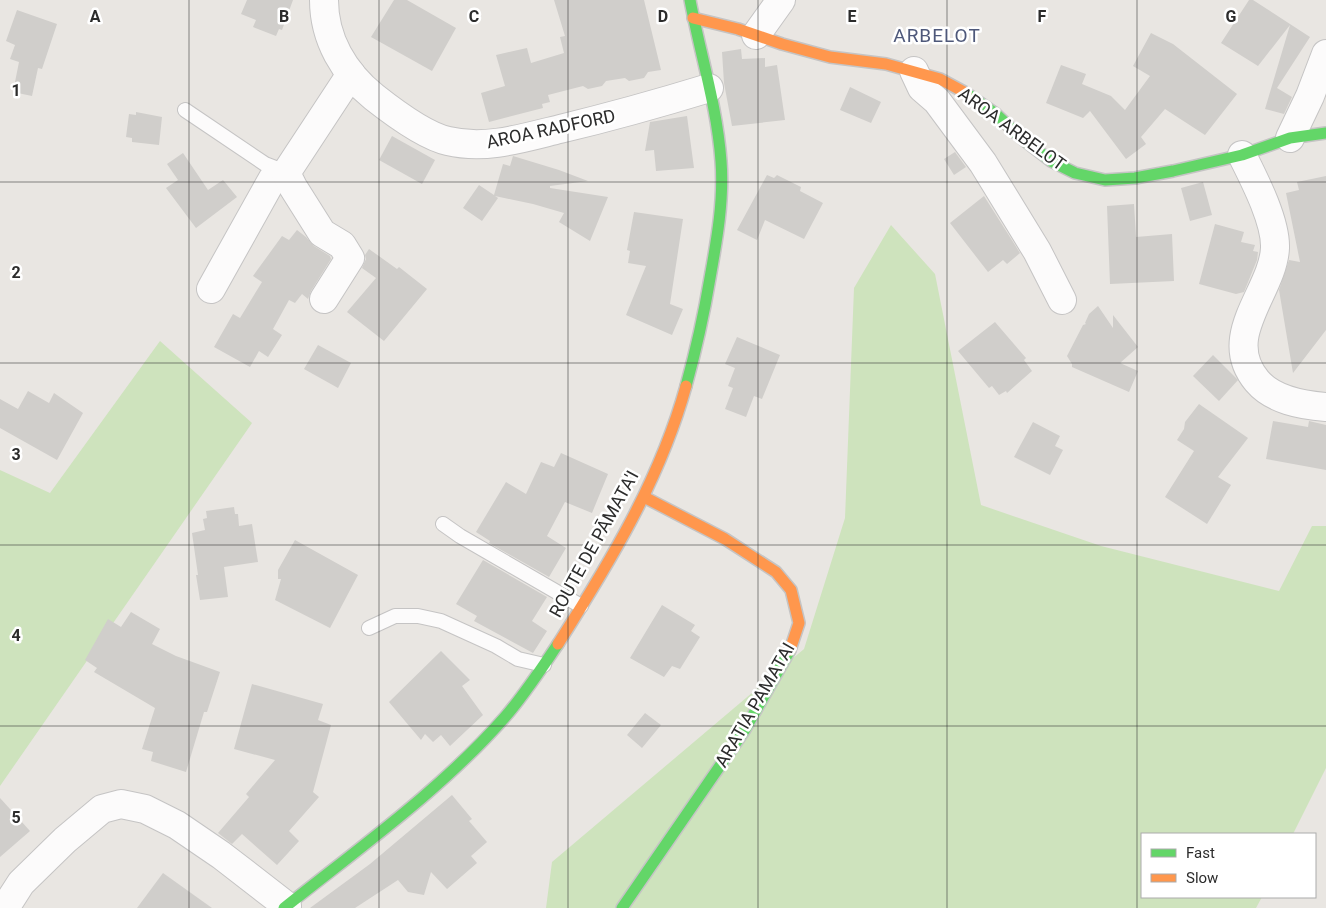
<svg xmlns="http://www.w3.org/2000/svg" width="1326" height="908" viewBox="0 0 1326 908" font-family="Roboto,sans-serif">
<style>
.green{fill:#cee3bd}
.building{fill:#d0cecb}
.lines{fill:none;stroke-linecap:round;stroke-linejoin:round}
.lane-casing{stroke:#c5c4c4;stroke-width:16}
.street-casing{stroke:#c5c4c4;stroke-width:30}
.fast-casing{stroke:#c5c4c4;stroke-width:14}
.slow-casing{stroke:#c5c4c4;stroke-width:14}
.lane{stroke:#fcfbfb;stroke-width:14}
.street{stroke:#fcfbfb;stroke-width:28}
.fast{stroke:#63d668;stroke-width:11}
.slow{stroke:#ff974d;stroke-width:11}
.grid{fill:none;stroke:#2c2c2c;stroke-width:1;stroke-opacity:0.55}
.labels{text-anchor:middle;stroke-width:5;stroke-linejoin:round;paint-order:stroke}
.street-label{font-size:18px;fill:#2c2c2c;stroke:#fff}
.neighbourhood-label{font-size:19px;letter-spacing:1px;fill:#4e587a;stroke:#fff}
.grid-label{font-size:16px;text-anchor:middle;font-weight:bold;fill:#2c2c2c;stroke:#fff;stroke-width:5;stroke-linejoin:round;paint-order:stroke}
</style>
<rect width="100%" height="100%" fill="#e9e6e2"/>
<g class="green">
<polygon points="891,225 935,274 981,505 1101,546 1279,591 1312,526 1326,526 1326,768 1293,834 1142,834 1142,897 1262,897 1256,908 546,908 552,862 804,649 845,518 854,288"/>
<polygon points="160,341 252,423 0,786 0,470 50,493"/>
</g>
<g class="building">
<polygon points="247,0 293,0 282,30 279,29 276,36 253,27 256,20 241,14"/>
<polygon points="394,0 407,0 456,28 432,71 371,37"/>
<polygon points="554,0 644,0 661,70 648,72 644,78 629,81 625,78 606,81 602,86 588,89 583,86 548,95 550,102 542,104 543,108 489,122 481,93 505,86 496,55 527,48 531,63 564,53 560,37 565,36"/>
<polygon points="1249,0 1253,0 1310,37 1277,88 1292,97 1284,114 1265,109 1290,25 1258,66 1221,43"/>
<polygon points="17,10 57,24 42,69 38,68 32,96 13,92 19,62 10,59 15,45 6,41"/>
<polygon points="1151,33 1173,44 1237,94 1205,135 1165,109 1141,137 1146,144 1126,159 1090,111 1083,118 1046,103 1061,65 1086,74 1082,84 1111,96 1125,110 1150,76 1133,66"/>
<polygon points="741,49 742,59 765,58 765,67 777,65 785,120 732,126 724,83 722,52"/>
<polygon points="850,87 881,102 871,123 840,110"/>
<polygon points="136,112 162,117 159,145 132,142 132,138 126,137 129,114 136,115"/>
<polygon points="687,116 694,168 656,171 654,150 645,151 650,122"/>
<polygon points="392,136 435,160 422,184 379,160"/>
<polygon points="955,152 966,167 954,175 944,159"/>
<polygon points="183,153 208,190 223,180 237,197 196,228 166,188 178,180 167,164"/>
<polygon points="513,156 559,170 588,181 550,186 550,188 608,197 590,241 559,222 564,213 533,204 495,196 498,198 482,221 463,208 479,185 494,195 503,164 510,166"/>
<polygon points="767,175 774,178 777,175 801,187 800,191 823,203 804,239 765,220 757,240 737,230"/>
<polygon points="1326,176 1326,330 1293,373 1279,290 1289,260 1300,262 1286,193 1299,190 1297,182"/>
<polygon points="1203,182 1212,215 1190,221 1181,188"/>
<polygon points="984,196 1020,253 1007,264 1003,260 988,272 950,223"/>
<polygon points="1134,204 1136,237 1172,234 1174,281 1110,284 1107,206"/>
<polygon points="634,212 683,219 670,304 683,309 672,335 626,315 646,266 628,263 630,251 627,250"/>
<polygon points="1215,224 1244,232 1241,242 1255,245 1253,251 1258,252 1257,260 1244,292 1236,294 1199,284"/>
<polygon points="297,230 306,237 314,246 330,256 331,259 311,291 308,299 302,294 295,303 289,300 273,329 282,335 268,357 259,351 250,367 214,347 233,314 240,318 262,282 253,276 282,236 289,240"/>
<polygon points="369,249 397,269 399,267 427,289 384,341 347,312 376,278 362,268 366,259 365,255"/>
<polygon points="1098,306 1113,328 1113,315 1138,347 1120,363 1138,371 1129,392 1072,367 1072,364 1067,356 1083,325 1086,324 1085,323 1089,314"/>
<polygon points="995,322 1026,358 1024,360 1032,371 1007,393 1006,391 999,395 992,386 989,388 958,351"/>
<polygon points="737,337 780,355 762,399 754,396 746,417 725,409 733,388 728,386 735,368 725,364"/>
<polygon points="318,345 351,363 338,388 304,369"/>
<polygon points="1213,355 1238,380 1219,401 1193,376"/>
<polygon points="28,391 49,403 54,393 83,413 57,460 0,428 0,399 18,409"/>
<polygon points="1199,404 1248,438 1218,477 1231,485 1207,524 1165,497 1194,451 1177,440 1184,429 1185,422"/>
<polygon points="1273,421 1308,427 1309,421 1326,425 1326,470 1266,459"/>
<polygon points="1033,422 1060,436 1055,446 1063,450 1050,475 1014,457"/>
<polygon points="561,453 608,474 592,513 565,502 547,536 566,548 549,577 489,543 490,541 476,532 506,482 526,494 541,462 554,467"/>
<polygon points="234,507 235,514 238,514 239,526 252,524 258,562 224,567 228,597 200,600 196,575 198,575 192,533 205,530 203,519 207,518 206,511"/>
<polygon points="295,540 358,575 330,628 275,600 281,579 278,579 278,570"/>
<polygon points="483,560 547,597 532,621 547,631 533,653 474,621 477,616 456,604"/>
<polygon points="662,605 695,625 691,631 700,637 680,669 672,666 664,677 630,658"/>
<polygon points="131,612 160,629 152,644 176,656 220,672 207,712 204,712 186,772 151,761 153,752 142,749 155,708 94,672 97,668 85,660 108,619 121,627"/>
<polygon points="441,651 470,680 462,686 483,715 450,746 441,735 433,742 425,734 421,740 389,702"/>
<polygon points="252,684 323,704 318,720 331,725 313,792 319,797 289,831 299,841 277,865 242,834 232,844 218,833 249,797 246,794 275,760 234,749"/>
<polygon points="645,713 661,725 642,748 627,735"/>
<polygon points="452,795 472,819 469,821 487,842 471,856 477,863 447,889 431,872 424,895 408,892 398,880 355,908 310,908 370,864"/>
<polygon points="0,798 30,831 0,857"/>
<polygon points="163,873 212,908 137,908"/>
</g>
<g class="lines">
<defs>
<g id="lane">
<polyline points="185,110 265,164 286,172"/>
<polyline points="443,524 460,536 581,606"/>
<polyline points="369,628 395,616 418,616 441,621 496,646 518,659 544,665"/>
</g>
<g id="street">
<path d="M324 0C324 39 344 73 374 97 393 112 425 136 448 141 486 150 523 138 560 129 610 117 660 103 709 88"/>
<polyline points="756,35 781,0"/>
<polyline points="914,71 922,88 937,101 983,163 1037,251 1062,300"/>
<polyline points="1290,138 1310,96 1326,54"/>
<path d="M1242 155C1254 179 1276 221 1275 248 1273 292 1219 336 1257 381 1273 400 1301 405 1326 407"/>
<polyline points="211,289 273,178 286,173"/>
<polyline points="324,299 350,258 342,245 322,233 293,187 286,173 351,74"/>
<polyline points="5,908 21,883 65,840 102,809 121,804 145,809 177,825 221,855 287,906"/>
</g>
<g id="fast">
<polyline points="966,93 996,114 1020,137 1051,161 1075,173 1105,180 1135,178 1173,171 1242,155 1290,138 1326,133"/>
<path d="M686 386C696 350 704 314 710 278 717 239 724 200 721 161 717 106 700 53 690 0"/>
<path d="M284 908C359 848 441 790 505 717 525 694 541 669 558 644"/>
<polyline points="622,908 744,731 790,650"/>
</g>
<g id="slow">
<polyline points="693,18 738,29 782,44 830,57 886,64 940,79 966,93"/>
<polyline points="644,497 725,539 776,572 791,590 799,623 790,650"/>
<path d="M558 644C610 562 660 480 686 386"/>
</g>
</defs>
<use href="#lane" class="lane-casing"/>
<use href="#street" class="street-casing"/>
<use href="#fast" class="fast-casing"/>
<use href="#slow" class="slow-casing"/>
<use href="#lane" class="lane"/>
<use href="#street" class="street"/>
<use href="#fast" class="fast"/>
<use href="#slow" class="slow"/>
</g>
<path class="grid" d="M189 0V908M379 0V908M568 0V908M758 0V908M947 0V908M1137 0V908M0 182H1326M0 363H1326M0 545H1326M0 726H1326"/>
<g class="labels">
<g class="street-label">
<text transform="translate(551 129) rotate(-12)" y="6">AROA RADFORD</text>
<text transform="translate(1012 129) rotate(36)" y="6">AROA ARBELOT</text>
<text transform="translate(594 544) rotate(-61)" y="6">ROUTE DE PĀMATA'I</text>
<text transform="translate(755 705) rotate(-60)" y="6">ARATIA PAMATAI</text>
</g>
<g class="neighbourhood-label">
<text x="937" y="42">ARBELOT</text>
</g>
</g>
<g class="grid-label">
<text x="95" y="22">A</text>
<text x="284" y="22">B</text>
<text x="474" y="22">C</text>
<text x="663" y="22">D</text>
<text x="852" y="22">E</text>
<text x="1042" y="22">F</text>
<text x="1231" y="22">G</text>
<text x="16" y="96">1</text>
<text x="16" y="278">2</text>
<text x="16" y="460">3</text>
<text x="16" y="641">4</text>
<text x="16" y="823">5</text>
</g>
<rect x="1141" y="833" width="175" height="65" fill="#ffffff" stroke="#ababab"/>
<rect x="1151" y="849" width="25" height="8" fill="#63d668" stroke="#ababab"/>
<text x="1186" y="858" font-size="15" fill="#2c2c2c">Fast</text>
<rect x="1151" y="874" width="25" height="8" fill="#ff974d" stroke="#ababab"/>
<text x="1186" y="883" font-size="15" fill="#2c2c2c">Slow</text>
</svg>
